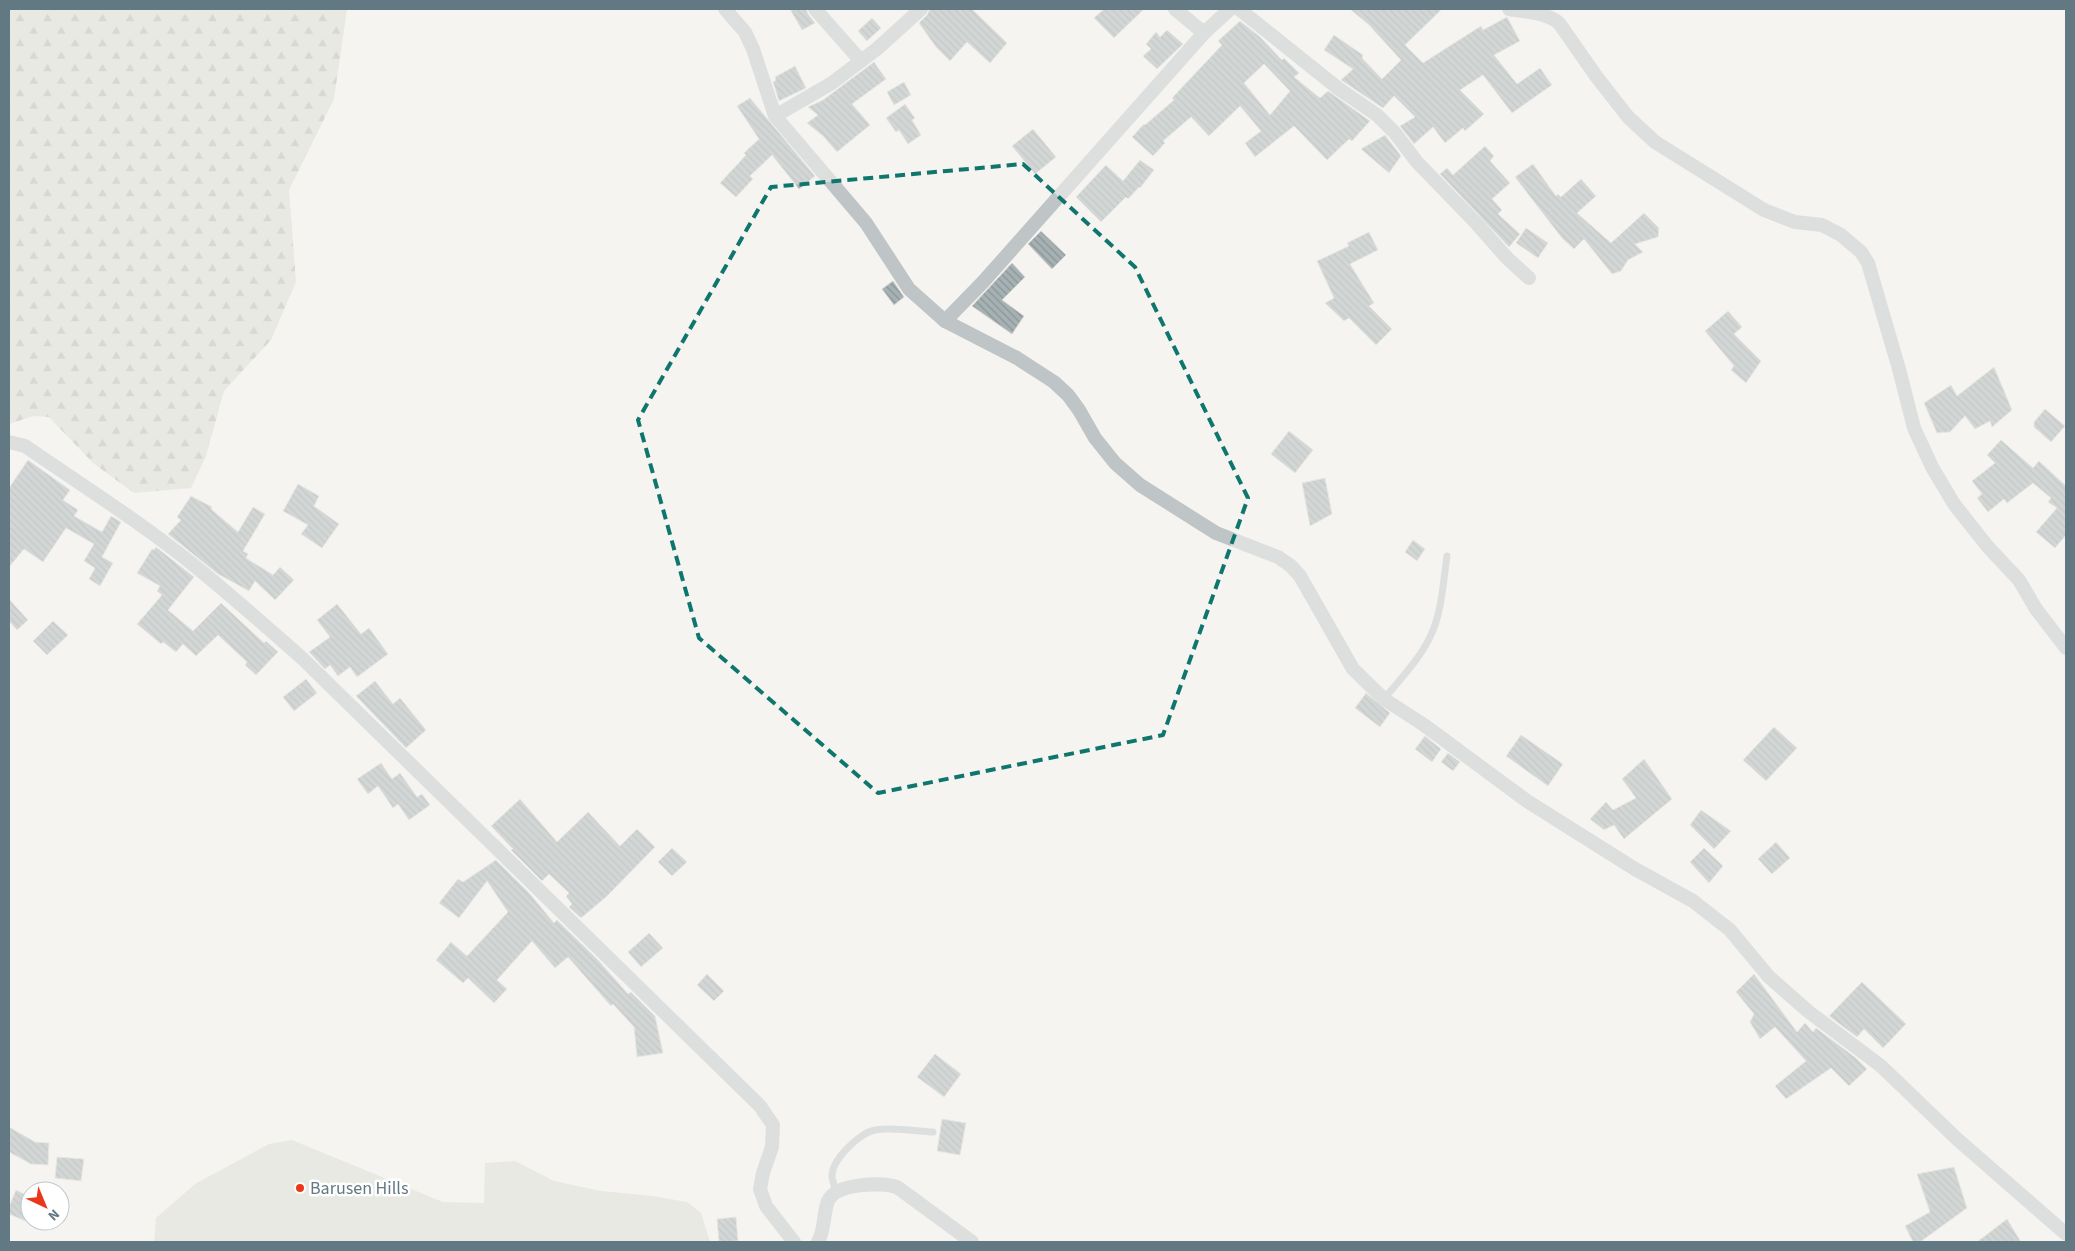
<svg xmlns="http://www.w3.org/2000/svg" width="2075" height="1251" viewBox="0 0 2075 1251" font-family="'Source Sans 3',sans-serif">
<style>
.green{fill:#d6dcd1}
.forest{fill:url(#forest-firs)}
.building{fill:url(#building-back-hatch);stroke:#d6d6d3;fill-rule:evenodd}
.lines{fill:none;stroke-linecap:round;stroke-linejoin:round}
.service{stroke:#bfc5c7;stroke-width:7}
.minor{stroke:#bfc5c7;stroke-width:14}
.marked{fill:none;stroke:#0f766e;stroke-width:4;stroke-dasharray:10 6;stroke-linejoin:round}
.poi-dot{fill:#ea371b;stroke:#fff;stroke-width:2}
.labels{text-anchor:middle;stroke-width:5;stroke-linejoin:round;paint-order:stroke}
.poi-label{font-size:18px;fill:#627883;stroke:#fff;text-anchor:start}
</style>
<defs>
<pattern id="forest-firs" width="22" height="20" patternUnits="userSpaceOnUse" patternTransform="scale(1.25)"><rect width="22" height="20" fill="#d6dcd1"/><path d="M5 1l3.5 6h-7zM16 11l3.5 6h-7z" fill="#b1b7af"/></pattern>
<pattern id="building-back-hatch" width="6" height="6" patternUnits="userSpaceOnUse" patternTransform="scale(1.25)"><rect width="6" height="6" fill="#a6b1b4"/><path d="M-1 5l2 2M0 0l6 6M5-1l2 2" fill="none" stroke="#8b9598"/></pattern>
</defs>
<rect width="100%" height="100%" fill="#f5f4f0"/>
<polygon class="green" points="292,1140 443,1202 484,1203 485,1163 515,1161 554,1181 601,1191 653,1196 687,1202 701,1213 710,1242 154,1242 156,1218 195,1184 269,1144"/>
<polygon class="forest" points="9,9 347,9 334,99 289,190 296,282 271,340 224,391 206,456 191,488 134,493 93,463 49,417 33,416 9,424"/>
<g class="building">
<polygon points="790,9 806,9 808,14 815,23 802,30"/>
<polygon points="930,9 972,9 1007,43 990,63 967,42 950,61 936,47 919,23 927,15"/>
<polygon points="1104,9 1144,9 1114,38 1094,18"/>
<polygon points="1350,9 1442,9 1405,45 1423,63 1481,26 1483,30 1507,17 1520,41 1494,55 1517,84 1540,68 1552,85 1512,113 1483,75 1460,90 1484,114 1465,131 1463,128 1445,143 1433,127 1414,144 1400,126 1415,117 1394,96 1383,108 1341,80 1353,69 1324,50 1334,35 1363,55 1362,58 1382,79 1401,60 1369,25"/>
<polygon points="872,18 881,28 867,41 858,31"/>
<path d="M1240 21 1259 36 1282 60 1284 58 1299 73 1294 77 1320 98 1328 91 1370 121 1352 141 1349 139 1327 160 1294 126 1255 157 1245 143 1261 131 1240 106 1209 136 1191 117 1163 141 1165 143 1153 156 1132 137 1144 124 1145 125 1174 100 1172 98 1222 45 1218 41ZM1264 64 1290 91 1270 115 1244 83Z"/>
<polygon points="1167,30 1183,44 1157,69 1143,56 1151,49 1146,44 1156,32 1160,37"/>
<polygon points="874,62 886,79 852,104 870,125 837,152 823,136 807,123 818,115 808,107 823,100"/>
<polygon points="795,66 806,88 779,101 773,82 776,80 775,77"/>
<polygon points="904,82 911,95 894,105 887,92"/>
<polygon points="750,98 815,176 799,189 772,155 750,176 753,179 736,197 720,183 746,155 744,153 759,139 737,106"/>
<polygon points="905,104 915,118 912,120 921,135 908,144 899,130 896,132 886,118"/>
<polygon points="1033,129 1056,157 1035,174 1012,146"/>
<polygon points="1385,135 1401,156 1389,173 1361,149"/>
<polygon points="1485,146 1494,156 1490,161 1510,183 1492,199 1502,210 1498,214 1520,234 1509,247 1440,174 1447,168 1453,175"/>
<polygon points="1140,160 1154,170 1140,188 1139,187 1128,199 1126,197 1101,222 1076,197 1106,165 1123,181"/>
<polygon points="1533,164 1556,196 1558,194 1561,197 1581,179 1596,196 1577,213 1611,243 1644,213 1659,228 1658,237 1635,244 1643,252 1628,260 1621,271 1612,274 1584,239 1574,249 1562,238 1515,177"/>
<polygon points="1526,228 1548,243 1538,258 1516,243"/>
<polygon points="1041,231 1066,255 1052,269 1028,244"/>
<polygon points="1369,232 1378,250 1350,264 1374,303 1369,306 1392,329 1376,345 1349,318 1344,321 1325,303 1334,298 1317,261 1349,246 1347,243"/>
<polygon points="1012,263 1025,277 1002,300 1024,316 1012,334 972,306"/>
<polygon points="893,281 904,297 894,305 882,289"/>
<polygon points="1728,311 1742,327 1734,334 1761,361 1746,383 1731,370 1734,366 1705,331"/>
<polygon points="1994,367 2012,410 1992,427 1990,421 1975,429 1965,416 1950,432 1937,433 1924,403 1951,385 1957,396"/>
<polygon points="2045,409 2065,426 2051,442 2034,427 2034,422"/>
<polygon points="1289,431 1313,450 1295,473 1271,454"/>
<polygon points="2001,440 2033,468 2039,461 2066,486 2066,535 2055,548 2036,532 2057,508 2048,502 2051,498 2033,483 2007,503 2004,499 1988,512 1977,498 1982,494 1972,481 1995,463 1987,455"/>
<polygon points="28,460 70,490 63,500 78,510 74,516 102,532 111,516 121,522 102,557 113,563 100,586 89,579 95,568 84,561 94,544 66,528 43,562 24,549 9,567 9,488"/>
<polygon points="1325,478 1332,514 1310,526 1302,483"/>
<polygon points="298,484 319,496 314,506 339,524 322,548 301,534 308,525 283,511"/>
<polygon points="191,496 212,507 211,509 238,532 253,507 265,514 243,551 248,554 246,558 273,575 280,567 294,580 275,600 255,581 249,591 218,574 168,534 181,520 177,517"/>
<polygon points="1413,540 1425,549 1417,561 1405,552"/>
<polygon points="156,547 194,577 168,610 193,631 221,603 264,643 266,641 278,652 256,675 245,665 247,662 218,635 196,656 183,644 176,652 163,642 161,644 137,624 162,595 157,591 160,586 137,573 152,549 154,550"/>
<polygon points="9,599 28,620 17,630 9,621"/>
<polygon points="337,604 361,634 369,628 388,654 357,677 350,667 338,676 330,665 325,669 309,652 330,637 317,620"/>
<polygon points="53,621 68,635 47,655 33,641"/>
<polygon points="306,679 317,693 294,711 283,697"/>
<polygon points="375,681 393,704 400,698 426,730 406,748 356,696"/>
<polygon points="1366,693 1390,713 1380,727 1355,708"/>
<polygon points="1774,727 1797,748 1766,781 1743,760"/>
<polygon points="1521,735 1563,764 1548,786 1506,756"/>
<polygon points="1425,736 1441,749 1432,762 1415,749"/>
<polygon points="1448,753 1460,762 1453,771 1441,762"/>
<polygon points="1644,759 1672,799 1624,839 1614,825 1604,830 1590,819 1606,802 1613,810 1636,798 1622,779"/>
<polygon points="381,763 392,779 400,773 417,797 422,794 430,805 409,820 398,804 393,808 378,786 368,794 357,779"/>
<polygon points="520,799 557,842 588,812 620,846 637,829 655,847 606,897 581,918 569,907 572,904 566,896 569,893 549,874 542,881 511,850 513,849 491,826"/>
<polygon points="1701,810 1731,831 1714,849 1690,825"/>
<polygon points="1776,842 1790,858 1772,874 1758,859"/>
<polygon points="672,848 687,862 672,876 658,862"/>
<polygon points="1704,848 1723,866 1709,883 1690,862"/>
<polygon points="496,860 530,894 554,923 557,920 598,960 628,994 631,992 655,1016 663,1053 637,1057 634,1027 613,1004 611,1006 568,957 555,968 532,941 497,980 507,989 494,1003 468,978 463,983 436,960 451,942 467,956 508,912 487,881 459,918 439,903 458,879 463,882"/>
<polygon points="649,933 663,948 641,967 628,952"/>
<polygon points="707,974 724,991 714,1001 697,985"/>
<polygon points="1754,974 1797,1032 1805,1023 1813,1032 1816,1028 1856,1058 1867,1069 1849,1086 1831,1068 1786,1099 1775,1086 1806,1061 1775,1027 1760,1039 1750,1022 1754,1014 1736,992"/>
<polygon points="1862,982 1906,1024 1883,1048 1864,1029 1857,1037 1829,1016"/>
<polygon points="935,1054 961,1074 944,1097 917,1077"/>
<polygon points="942,1119 966,1123 960,1155 937,1151"/>
<polygon points="9,1127 35,1142 49,1143 48,1165 31,1164 9,1152"/>
<polygon points="57,1157 84,1159 81,1181 55,1178"/>
<polygon points="1954,1167 1967,1208 1920,1242 1913,1242 1905,1226 1930,1212 1917,1174"/>
<polygon points="16,1190 30,1197 30,1223 9,1214 9,1207"/>
<polygon points="736,1217 738,1241 719,1242 717,1219"/>
<polygon points="2007,1219 2021,1242 1977,1242"/>
</g>
<g class="lines">
<g class="service">
<path d="M1384 699C1400 679 1419 660 1430 637 1442 613 1443 582 1447 556"/>
<path d="M836 1191C835 1186 832 1181 832 1176 832 1159 860 1133 875 1130 893 1127 915 1131 933 1132"/>
</g>
<g class="minor">
<polyline points="725,9 745,32 753,49 775,116 866,223 909,289 945,321 1017,358 1054,382 1068,395 1079,410 1095,438 1115,463 1140,485 1216,533 1278,557 1291,566 1300,576 1353,669 1384,699 1424,725 1527,801 1635,869 1693,901 1730,930 1769,977 1809,1012 1881,1066 1957,1139 2066,1234"/>
<polyline points="815,9 861,61"/>
<polyline points="1175,9 1204,33"/>
<polyline points="1239,9 1339,89 1377,115 1395,133 1417,162 1477,224 1507,258 1529,278"/>
<path d="M1509 9C1525 12 1546 12 1559 23L1596 76 1628 117 1655 142 1764 210 1795 222 1822 225 1841 235 1861 252 1868 263 1899 369 1914 428 1932 467 1954 504 1988 547 2019 580 2036 609 2066 648"/>
<polyline points="775,116 832,83 878,48 921,9"/>
<polyline points="945,321 983,282 1204,33 1230,9"/>
<path d="M9 442 25 446C83 486 142 523 196 567 233 597 268 628 303 659L760 1106 773 1125 772 1147 763 1173 760 1189 766 1206 794 1242"/>
<path d="M818 1242C825 1230 823 1214 828 1201 836 1183 881 1182 897 1187L972 1242"/>
</g>
</g>
<path d="M0 0H2075V1251H0ZM1023 164 1135 267 1248 498 1163 735 878 793 699 638 638 420 771 187Z" fill="#f5f4f0" fill-opacity=".55" fill-rule="evenodd"/>
<path class="marked" d="M1023 164 1135 267 1248 498 1163 735 878 793 699 638 638 420 771 187Z"/>
<circle class="poi-dot" cx="300" cy="1188" r="5"/>
<g class="labels">
<g class="poi-label">
<text x="310" y="1194">Barusen Hills</text>
</g>
</g>
<rect width="2075" height="1251" fill="none" stroke="#627883" stroke-width="20"/>
<g transform="translate(45 1206) rotate(136)"><circle r="24" fill="#ffffff" stroke="#c0c9cd"/>
<path d="M0-4L9 19L0 12L-9 19Z" fill="#ea371b"/>
<text y="-8" font-size="14" font-weight="bold" text-anchor="middle" fill="#627883">N</text>
</g>
</svg>
